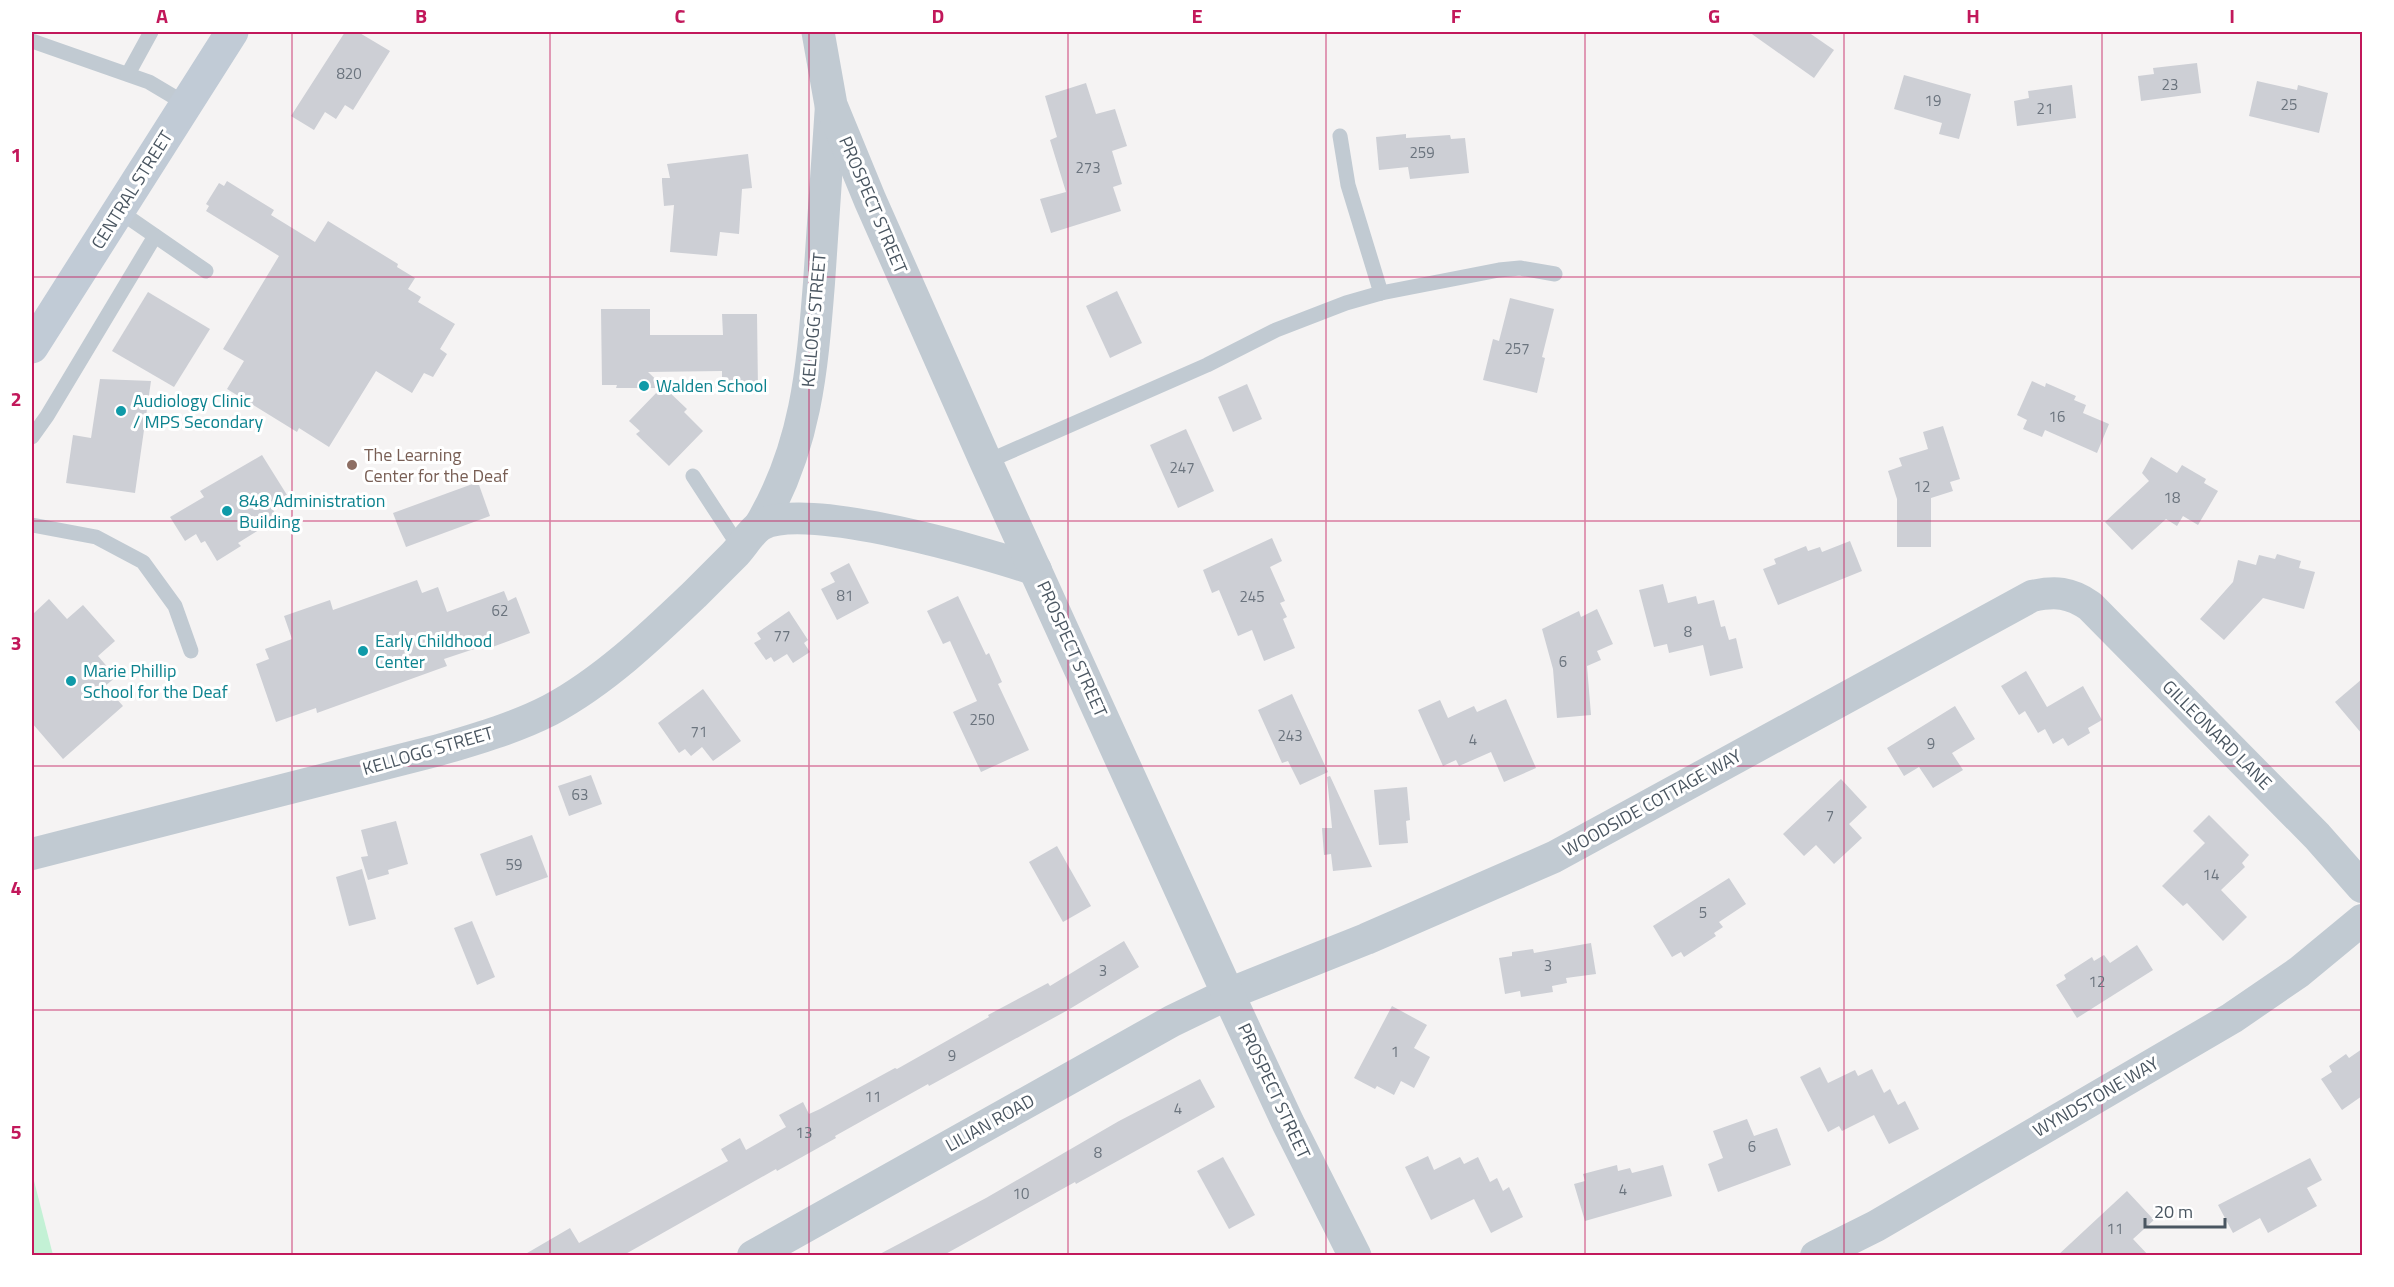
<svg xmlns="http://www.w3.org/2000/svg" width="2394" height="1287" viewBox="0 0 2394 1287" font-family="'Titillium Web',sans-serif">
<style>
.green{fill:#c3f1d5}
.building{fill:#cdcfd5}
.lines{fill:none;stroke-linecap:round;stroke-linejoin:round}
.service{stroke:#c1cad2;stroke-width:15}
.minor{stroke:#c1cad2;stroke-width:32}
.tertiary{stroke:#c1cad2;stroke-width:33}
.secondary{stroke:#c1cbd6;stroke-width:33}
.grid{fill:none;stroke:#c2185b;stroke-width:1.5;stroke-opacity:0.55}
.culture-dot{fill:#0f9aa8;stroke:#fff;stroke-width:2}
.education-dot{fill:#8d6e63;stroke:#fff;stroke-width:2}
.labels{text-anchor:middle;stroke-width:6;stroke-linejoin:round;paint-order:stroke}
.number-label{font-size:15px;fill:#6b747e}
.street-label{font-size:18px;fill:#4a5661;stroke:#fff}
.culture-label{font-size:18px;fill:#0d838f;stroke:#fff;text-anchor:start}
.education-label{font-size:18px;fill:#785e54;stroke:#fff;text-anchor:start}
.neatline{fill:none;stroke:#c2185b;stroke-width:2}
.grid-label{font-size:20px;text-anchor:middle;font-weight:bold;fill:#c2185b}
</style>
<rect width="100%" height="100%" fill="#f5f3f3"/>
<polygon class="green" points="32,1173 53,1255 32,1255"/>
<g class="building">
<polygon points="345,32 358,32 390,51 353,110 345,105 336,119 325,112 314,130 291,116"/>
<polygon points="1749,32 1808,32 1834,50 1814,78"/>
<polygon points="2197,63 2201,93 2141,101 2138,76 2154,74 2153,68"/>
<polygon points="1904,75 1971,94 1959,139 1939,134 1942,123 1894,109"/>
<polygon points="2257,81 2297,90 2298,85 2328,93 2319,133 2249,116"/>
<polygon points="1086,83 1096,114 1115,109 1127,146 1112,151 1122,184 1113,187 1121,211 1051,233 1040,199 1066,192 1050,140 1057,137 1045,96"/>
<polygon points="2072,85 2076,118 2017,126 2014,101 2029,98 2028,91"/>
<polygon points="1406,134 1406,138 1450,135 1451,139 1465,138 1469,173 1410,179 1408,167 1379,170 1376,137"/>
<polygon points="748,154 752,188 742,189 739,234 720,232 717,256 670,252 674,205 664,206 662,182 662,178 670,178 667,164"/>
<polygon points="227,181 274,210 271,215 315,242 328,221 398,264 397,267 415,278 408,289 421,297 418,302 455,324 440,349 447,354 433,377 424,373 412,393 376,371 329,447 299,428 297,432 227,389 244,361 223,349 279,256 206,211 209,206 206,204 219,183 224,186"/>
<polygon points="1117,291 1142,343 1110,358 1086,306"/>
<polygon points="148,292 210,329 174,387 112,351"/>
<polygon points="1510,298 1554,309 1542,357 1545,358 1537,393 1483,380 1493,339 1499,341"/>
<polygon points="601,309 650,309 650,335 723,335 722,314 757,314 758,390 722,390 722,371 648,372 687,409 684,412 703,431 669,466 636,434 640,431 629,421 661,388 616,388 617,385 602,385"/>
<polygon points="100,379 151,381 135,493 66,483 73,435 91,438"/>
<polygon points="2032,381 2045,387 2046,383 2076,396 2074,400 2086,405 2083,413 2109,424 2097,453 2045,430 2042,437 2023,429 2027,420 2017,415"/>
<polygon points="1247,384 1262,419 1233,432 1218,397"/>
<polygon points="1943,426 1960,479 1950,482 1953,491 1931,498 1931,547 1897,547 1897,499 1888,471 1902,466 1899,458 1928,449 1923,432"/>
<polygon points="1186,429 1214,491 1178,508 1150,445"/>
<polygon points="262,455 287,495 270,505 278,518 238,543 241,546 217,561 205,541 201,543 196,534 185,541 170,517 204,497 200,491"/>
<polygon points="2151,457 2177,473 2182,465 2206,479 2204,483 2218,491 2198,525 2183,516 2177,526 2166,519 2132,550 2105,522 2149,481 2142,473"/>
<polygon points="478,482 490,516 406,547 393,513"/>
<polygon points="1272,538 1282,561 1270,567 1285,601 1280,603 1287,617 1283,619 1295,648 1264,661 1252,630 1238,636 1219,590 1212,593 1203,570"/>
<polygon points="1850,541 1862,571 1778,605 1763,569 1776,564 1774,559 1806,546 1808,551 1820,547 1822,552"/>
<polygon points="2277,554 2301,561 2299,568 2315,572 2304,609 2263,598 2224,640 2200,619 2233,582 2238,560 2256,565 2259,555 2275,559"/>
<polygon points="849,563 869,603 837,620 821,589 835,582 830,573"/>
<polygon points="417,580 422,593 438,587 447,612 504,591 508,601 516,597 530,633 487,649 486,645 444,659 447,666 317,713 316,708 276,722 256,664 269,659 265,649 292,639 284,616 330,600 333,610"/>
<polygon points="1663,584 1668,603 1696,596 1698,604 1714,600 1721,627 1725,626 1729,640 1736,638 1743,668 1710,676 1703,645 1669,653 1667,644 1654,647 1639,590"/>
<polygon points="958,596 986,655 989,653 1002,682 998,684 1029,750 981,772 953,712 977,701 950,641 943,644 927,611"/>
<polygon points="49,599 67,619 83,605 115,641 98,656 116,677 105,686 123,706 63,759 32,723 32,615"/>
<polygon points="1597,609 1613,644 1597,651 1601,660 1587,666 1591,715 1557,718 1553,669 1542,629 1579,611 1581,617"/>
<polygon points="789,611 808,640 804,643 810,652 793,663 787,654 774,662 771,657 766,660 754,643 761,639 757,633"/>
<polygon points="2026,671 2047,707 2083,686 2102,720 2088,728 2090,733 2068,746 2063,738 2053,744 2045,729 2038,733 2025,711 2019,715 2001,686"/>
<polygon points="2362,679 2362,734 2335,702"/>
<polygon points="703,689 741,741 713,761 702,747 691,756 685,749 679,753 658,723"/>
<polygon points="1292,694 1328,772 1300,785 1288,761 1282,763 1258,710"/>
<polygon points="1506,699 1536,768 1504,782 1491,752 1459,766 1456,760 1443,766 1418,710 1440,700 1448,718 1474,706 1477,712"/>
<polygon points="1955,706 1975,739 1952,753 1963,770 1933,788 1919,767 1904,776 1887,748"/>
<polygon points="591,775 602,804 569,816 558,786"/>
<polygon points="1330,776 1372,867 1333,871 1331,854 1324,855 1322,828 1332,828 1327,777"/>
<polygon points="1841,779 1867,807 1849,824 1862,838 1834,864 1816,845 1804,856 1783,834"/>
<polygon points="1407,787 1410,820 1406,821 1408,843 1379,845 1374,790"/>
<polygon points="2209,815 2249,855 2242,863 2245,867 2221,890 2247,917 2223,941 2187,903 2183,906 2162,886 2205,843 2193,831"/>
<polygon points="396,821 408,864 388,870 389,874 368,880 361,857 368,856 361,830"/>
<polygon points="532,835 548,877 496,896 480,854"/>
<polygon points="1057,846 1091,906 1063,922 1029,862"/>
<polygon points="362,869 376,919 349,926 336,877"/>
<polygon points="1729,878 1746,904 1719,922 1723,927 1714,933 1716,936 1684,957 1681,952 1672,957 1653,926"/>
<polygon points="472,921 495,977 477,985 454,928"/>
<polygon points="1124,941 1139,967 1068,1010 929,1086 928,1084 835,1136 836,1138 777,1171 776,1169 622,1256 522,1256 570,1228 579,1243 728,1161 721,1149 740,1138 746,1150 786,1127 779,1115 803,1102 809,1114 820,1109 895,1068 897,1069 989,1017 988,1015 1048,983 1050,986"/>
<polygon points="1591,943 1596,974 1566,978 1567,983 1552,986 1553,992 1521,997 1520,991 1505,994 1499,958 1512,956 1512,952 1533,949 1534,953"/>
<polygon points="2137,945 2153,970 2077,1018 2056,985 2066,979 2064,975 2092,957 2094,961 2104,955 2110,963"/>
<polygon points="1392,1006 1427,1025 1414,1048 1430,1057 1414,1088 1401,1081 1394,1095 1377,1086 1375,1089 1354,1078"/>
<polygon points="2362,1049 2362,1096 2342,1110 2321,1079 2332,1072 2329,1066 2346,1054 2349,1058"/>
<polygon points="1820,1067 1828,1083 1855,1070 1858,1076 1872,1069 1884,1093 1890,1089 1898,1105 1905,1101 1919,1129 1889,1144 1874,1115 1842,1131 1839,1126 1828,1132 1800,1077"/>
<polygon points="1200,1079 1215,1107 1076,1184 1075,1182 942,1256 876,1256 986,1198 1119,1121"/>
<polygon points="1747,1119 1754,1136 1777,1128 1791,1165 1718,1192 1708,1164 1723,1158 1713,1131"/>
<polygon points="1428,1156 1434,1170 1460,1157 1464,1164 1478,1157 1490,1182 1497,1178 1503,1191 1509,1187 1523,1217 1491,1233 1474,1199 1431,1220 1405,1167"/>
<polygon points="1223,1157 1255,1215 1229,1229 1197,1171"/>
<polygon points="2310,1158 2322,1180 2307,1188 2317,1206 2268,1233 2260,1218 2233,1233 2218,1205"/>
<polygon points="1617,1165 1618,1171 1630,1168 1632,1173 1663,1165 1672,1196 1585,1221 1574,1184 1585,1181 1583,1174"/>
<polygon points="2127,1191 2154,1220 2133,1239 2149,1256 2057,1256"/>
</g>
<g class="lines">
<g class="service">
<polyline points="32,41 149,82 186,104"/>
<polyline points="128,74 151,32"/>
<polyline points="1340,136 1348,185 1381,293"/>
<polyline points="119,211 206,271"/>
<polyline points="32,437 47,416 155,236"/>
<polyline points="986,462 1207,365 1276,330 1346,303 1381,293 1499,270 1520,268 1555,274"/>
<polyline points="693,476 740,548"/>
<polyline points="32,525 96,537 143,562 175,606 191,651"/>
</g>
<g class="minor">
<path d="M760 525C806 447 812 371 819 283 823 224 827 165 831 105"/>
<path d="M32 854 439 750C476 739 515 728 550 710 604 681 651 636 695 594 708 581 721 568 734 555 742 547 751 531 761 525 806 500 986 553 1036 570"/>
<path d="M753 1256 1172 1021 1228 994 1366 939 1554 857 2032 596C2055 591 2070 592 2090 606L2317 836 2362 887"/>
<polyline points="1816,1256 1876,1226 2232,1018 2299,972 2362,920"/>
</g>
<polyline class="tertiary" points="818,32 831,105 870,200 986,462 1228,994 1288,1123 1355,1256"/>
<polyline class="secondary" points="32,347 232,32"/>
</g>
<path class="grid" d="M292 32V1256M550 32V1256M809 32V1256M1068 32V1256M1326 32V1256M1585 32V1256M1844 32V1256M2102 32V1256M32 277H2362M32 521H2362M32 766H2362M32 1010H2362"/>
<g class="culture-dot">
<circle cx="644" cy="386" r="6"/>
<circle cx="121" cy="411" r="6"/>
<circle cx="227" cy="511" r="6"/>
<circle cx="363" cy="651" r="6"/>
<circle cx="71" cy="681" r="6"/>
</g>
<circle class="education-dot" cx="352" cy="465" r="6"/>
<g class="labels">
<g class="number-label">
<text x="349" y="79">820</text>
<text x="2170" y="90">23</text>
<text x="1933" y="106">19</text>
<text x="2289" y="110">25</text>
<text x="2045" y="114">21</text>
<text x="1422" y="158">259</text>
<text x="1088" y="173">273</text>
<text x="1517" y="354">257</text>
<text x="2057" y="422">16</text>
<text x="1182" y="473">247</text>
<text x="1922" y="492">12</text>
<text x="2172" y="503">18</text>
<text x="845" y="601">81</text>
<text x="1252" y="602">245</text>
<text x="500" y="616">62</text>
<text x="1688" y="637">8</text>
<text x="782" y="641">77</text>
<text x="1563" y="667">6</text>
<text x="982" y="725">250</text>
<text x="699" y="737">71</text>
<text x="1290" y="741">243</text>
<text x="1473" y="745">4</text>
<text x="1931" y="749">9</text>
<text x="580" y="800">63</text>
<text x="1830" y="821">7</text>
<text x="514" y="870">59</text>
<text x="2211" y="880">14</text>
<text x="1703" y="918">5</text>
<text x="1548" y="971">3</text>
<text x="1103" y="976">3</text>
<text x="2097" y="987">12</text>
<text x="1395" y="1057">1</text>
<text x="952" y="1061">9</text>
<text x="873" y="1102">11</text>
<text x="1178" y="1114">4</text>
<text x="804" y="1138">13</text>
<text x="1752" y="1152">6</text>
<text x="1098" y="1158">8</text>
<text x="1623" y="1195">4</text>
<text x="1021" y="1199">10</text>
<text x="2115" y="1234">11</text>
</g>
<g class="street-label">
<text transform="translate(132 190) rotate(-58)" y="6">CENTRAL STREET</text>
<text transform="translate(873 205) rotate(67)" y="6">PROSPECT STREET</text>
<text transform="translate(814 320) rotate(-85)" y="6">KELLOGG STREET</text>
<text transform="translate(1072 649) rotate(66)" y="6">PROSPECT STREET</text>
<text transform="translate(2217 735) rotate(45)" y="6">GILLEONARD LANE</text>
<text transform="translate(428 751) rotate(-16)" y="6">KELLOGG STREET</text>
<text transform="translate(1652 803) rotate(-29)" y="6">WOODSIDE COTTAGE WAY</text>
<text transform="translate(1274 1091) rotate(65)" y="6">PROSPECT STREET</text>
<text transform="translate(2096 1097) rotate(-30)" y="6">WYNDSTONE WAY</text>
<text transform="translate(990 1123) rotate(-29)" y="6">LILIAN ROAD</text>
</g>
<g class="culture-label">
<text x="656" y="392">Walden School</text>
<text x="133" y="407">Audiology Clinic<tspan x="133" dy="21">/ MPS Secondary</tspan></text>
<text x="239" y="507">848 Administration<tspan x="239" dy="21">Building</tspan></text>
<text x="375" y="647">Early Childhood<tspan x="375" dy="21">Center</tspan></text>
<text x="83" y="677">Marie Phillip<tspan x="83" dy="21">School for the Deaf</tspan></text>
</g>
<g class="education-label">
<text x="364" y="461">The Learning<tspan x="364" dy="21">Center for the Deaf</tspan></text>
</g>
</g>
<rect width="2394" height="1287" fill="none" stroke="#ffffff" stroke-width="66"/>
<path d="M2145 1218v9h80v-9" fill="none" stroke="#4a5661" stroke-width="3"/>
<text x="2154" y="1218" font-size="18" fill="#4a5661" stroke="#ffffff" stroke-width="4.5" paint-order="stroke">20 m</text>
<rect x="33" y="33" width="2328" height="1221" class="neatline"/>
<g class="grid-label">
<text x="162" y="23">A</text>
<text x="421" y="23">B</text>
<text x="680" y="23">C</text>
<text x="938" y="23">D</text>
<text x="1197" y="23">E</text>
<text x="1456" y="23">F</text>
<text x="1714" y="23">G</text>
<text x="1973" y="23">H</text>
<text x="2232" y="23">I</text>
<text x="16" y="162">1</text>
<text x="16" y="406">2</text>
<text x="16" y="650">3</text>
<text x="16" y="895">4</text>
<text x="16" y="1139">5</text>
</g>
</svg>
